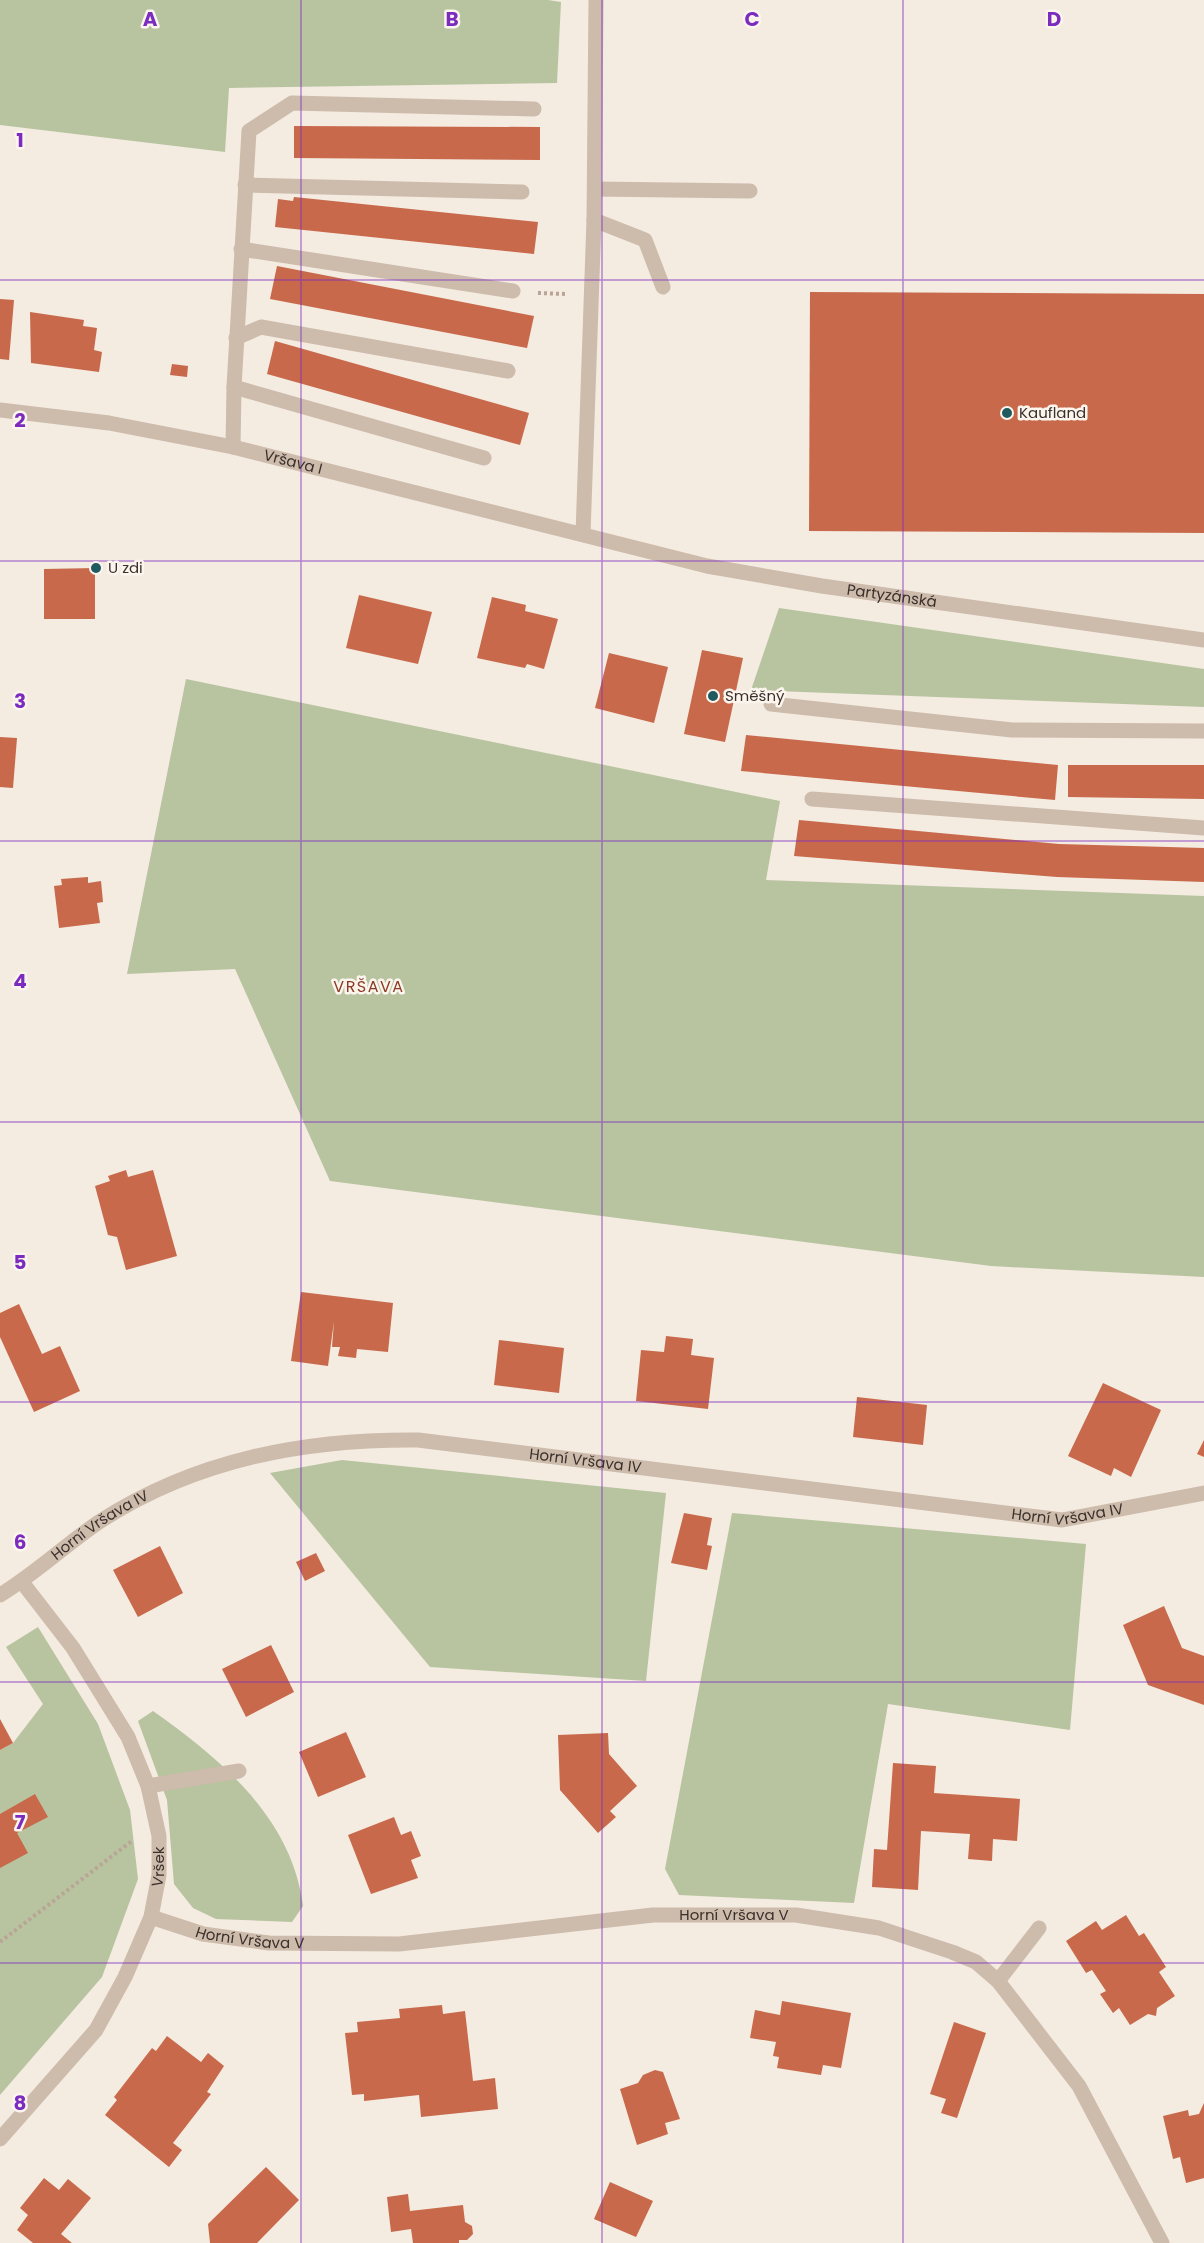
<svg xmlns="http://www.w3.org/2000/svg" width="1204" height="2243" viewBox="0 0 1204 2243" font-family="Poppins,sans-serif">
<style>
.green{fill:#b8c4a0}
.building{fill:#c8694b}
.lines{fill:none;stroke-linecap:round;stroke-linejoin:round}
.path{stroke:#b9a596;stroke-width:4;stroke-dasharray:3 3;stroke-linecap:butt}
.service{stroke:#cdbbac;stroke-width:15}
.minor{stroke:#cdbbac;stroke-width:15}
.grid{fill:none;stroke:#7b2cbf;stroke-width:1.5;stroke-opacity:0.55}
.poi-dot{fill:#1f5a5e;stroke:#fbf5ee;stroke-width:2}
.labels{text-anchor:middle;stroke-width:5;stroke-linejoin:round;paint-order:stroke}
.poi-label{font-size:15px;fill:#3b302b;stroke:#fbf5ee;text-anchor:start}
.street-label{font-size:15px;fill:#3b302b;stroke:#fbf5ee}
.neighbourhood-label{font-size:16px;letter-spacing:1.5px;fill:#8c3b22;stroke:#fbf5ee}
.grid-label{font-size:20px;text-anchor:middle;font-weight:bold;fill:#7b2cbf;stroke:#fbf5ee;stroke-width:5;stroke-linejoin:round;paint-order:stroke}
</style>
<rect width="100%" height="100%" fill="#f4ebe1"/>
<g class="green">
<polygon points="0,0 548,0 561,2 557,83 229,88 225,152 0,125"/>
<polygon points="779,608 1204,669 1204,707 751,690"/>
<polygon points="186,679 780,801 766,880 1204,896 1204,1277 991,1266 330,1181 235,969 127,974"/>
<polygon points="342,1460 666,1493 646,1681 430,1667 270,1473"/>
<polygon points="732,1513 1086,1544 1070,1730 888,1704 854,1903 679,1895 665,1869"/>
<polygon points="38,1627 98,1724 130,1810 138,1879 102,1977 0,2095 0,1750 13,1743 43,1704 6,1647"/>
<path d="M153 1711C221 1759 292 1818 303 1906L292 1922 216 1919 193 1908 174 1884 167 1800 138 1721Z"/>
</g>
<g class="building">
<polygon points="294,126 540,127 540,160 294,158"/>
<polygon points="294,197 538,222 534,254 275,227 278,199 293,201"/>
<polygon points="277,266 534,316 527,348 270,299"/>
<polygon points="810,292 1204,294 1204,533 809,531"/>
<polygon points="0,299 14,300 9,360 0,359"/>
<polygon points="30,312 84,320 83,326 97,328 94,350 102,352 99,372 31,363"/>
<polygon points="275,341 529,413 520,445 267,374"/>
<polygon points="172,364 188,366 187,377 170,375"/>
<polygon points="95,568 95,619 44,619 44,569"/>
<polygon points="359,595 432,612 418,664 346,648"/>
<polygon points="492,597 526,605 525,611 558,619 544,669 527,664 525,668 477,658"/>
<polygon points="702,650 743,658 725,742 684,734"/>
<polygon points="609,653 668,667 654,723 595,708"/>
<polygon points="746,735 1058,765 1055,800 741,771"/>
<polygon points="0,737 17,738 13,788 0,787"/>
<polygon points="1068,765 1204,765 1204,799 1068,797"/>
<polygon points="799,820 1059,844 1204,848 1204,882 1057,877 794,856"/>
<polygon points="88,877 88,883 101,881 103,902 97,903 100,923 59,928 54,886 62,885 61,879"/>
<polygon points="126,1170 128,1177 153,1170 177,1256 126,1270 117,1237 108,1235 95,1186 110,1181 108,1176"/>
<polygon points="301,1292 393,1303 388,1352 357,1349 356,1358 338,1356 340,1347 332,1347 334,1321 328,1366 291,1361"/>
<polygon points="19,1304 42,1354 60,1346 80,1391 34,1412 0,1337 0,1313"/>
<polygon points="666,1336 693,1339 691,1355 714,1358 708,1409 636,1401 641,1350 664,1352"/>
<polygon points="499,1340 564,1348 559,1393 494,1385"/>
<polygon points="1103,1383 1161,1410 1131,1477 1114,1468 1111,1476 1068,1456"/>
<polygon points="857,1397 927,1405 923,1445 853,1437"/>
<polygon points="1204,1440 1204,1457 1197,1454"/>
<polygon points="684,1513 712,1518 707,1545 712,1546 707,1570 671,1563"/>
<polygon points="160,1546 183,1593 138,1617 113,1570"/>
<polygon points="316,1553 325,1571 305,1581 296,1562"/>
<polygon points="1164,1606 1182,1648 1204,1656 1204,1705 1148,1685 1123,1625"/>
<polygon points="271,1645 294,1692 246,1717 222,1669"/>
<polygon points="0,1719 13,1743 0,1750"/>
<polygon points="346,1732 366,1777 318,1797 299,1752"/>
<polygon points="608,1733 609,1754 637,1786 610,1811 616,1817 598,1833 560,1790 558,1735"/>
<polygon points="893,1763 936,1766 934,1793 1020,1799 1017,1841 993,1839 992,1861 968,1859 970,1834 921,1831 918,1890 872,1887 874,1849 887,1850"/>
<polygon points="35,1794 48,1817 17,1833 28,1853 0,1868 0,1814"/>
<polygon points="394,1817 401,1835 411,1831 421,1856 411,1860 418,1878 371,1894 348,1835"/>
<polygon points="1126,1915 1139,1936 1144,1933 1166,1967 1159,1972 1175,1996 1157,2008 1156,2016 1148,2014 1130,2025 1119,2008 1113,2013 1100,1994 1106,1991 1092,1970 1086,1973 1066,1941 1096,1921 1102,1930"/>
<polygon points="782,2001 851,2013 841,2068 823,2065 821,2075 777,2068 779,2057 773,2056 776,2042 750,2038 755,2010 780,2015"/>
<polygon points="442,2005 443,2014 465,2011 473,2081 495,2078 498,2109 421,2117 419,2095 364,2101 364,2094 352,2095 345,2033 358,2032 357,2022 400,2018 399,2009"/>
<polygon points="954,2022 986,2033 957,2118 941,2113 946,2099 930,2094"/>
<polygon points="167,2036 201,2062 208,2053 224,2066 207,2092 211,2094 173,2143 182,2150 169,2167 105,2115 117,2100 114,2097 152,2048 156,2051"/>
<polygon points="655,2070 663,2072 680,2119 665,2123 668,2134 637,2145 620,2089 638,2083 643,2075"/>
<polygon points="1204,2103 1204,2178 1186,2183 1180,2157 1173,2159 1163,2116 1188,2110 1189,2116 1199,2114"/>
<polygon points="266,2167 299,2200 257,2243 210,2243 208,2224"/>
<polygon points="44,2178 59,2190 68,2179 91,2198 61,2234 72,2243 33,2243 17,2230 28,2215 20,2208"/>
<polygon points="610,2182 653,2201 636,2237 594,2219"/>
<polygon points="408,2194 410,2211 463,2205 465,2222 472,2226 473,2234 467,2240 459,2240 459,2243 413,2243 411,2229 391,2232 387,2197"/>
</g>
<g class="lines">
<g class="path">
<polyline points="538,293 566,294"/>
<polyline points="0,1942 133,1840"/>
</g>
<g class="service">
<polyline points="245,185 522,192"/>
<polyline points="595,189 750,191"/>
<polyline points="594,220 645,240 663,287"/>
<polyline points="241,249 513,291"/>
<polyline points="236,338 261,327 508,371"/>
<polyline points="234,387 484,458"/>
<polyline points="233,447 234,387 249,131 292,103 534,109"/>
<polyline points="771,704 1012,730 1204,731"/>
<polyline points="812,799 1204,828"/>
<polyline points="148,1786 239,1771"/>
</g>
<g class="minor">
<path id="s1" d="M0 410 109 423 233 447 707 566 822 586 1204 640"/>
<polyline points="583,534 594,220 596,0"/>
<path id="s2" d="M0 1595C35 1574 65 1545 99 1522 196 1459 305 1439 418 1440L1062 1520 1204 1493"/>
<path id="s3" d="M151 1917 203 1934 269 1943 399 1944 653 1915H796L879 1928 952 1952 976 1962 998 1981 1079 2086 1162 2243"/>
<polyline points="998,1981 1039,1928"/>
<path id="s4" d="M0 2139 96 2030 125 1977 151 1917 159 1875V1836L148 1786 128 1737 73 1648 22 1582"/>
</g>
</g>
<path class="grid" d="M301 0V2243M602 0V2243M903 0V2243M0 280H1204M0 561H1204M0 841H1204M0 1122H1204M0 1402H1204M0 1682H1204M0 1963H1204"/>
<g class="poi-dot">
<circle cx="1007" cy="413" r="6"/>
<circle cx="96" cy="568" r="6"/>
<circle cx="713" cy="696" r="6"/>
</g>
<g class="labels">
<g class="poi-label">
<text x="1019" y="418">Kaufland</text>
<text x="108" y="573">U zdi</text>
<text x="725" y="701">Směšný</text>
</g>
<g class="street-label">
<text dy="5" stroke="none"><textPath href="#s1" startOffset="298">Vršava I</textPath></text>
<text dy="5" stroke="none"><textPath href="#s1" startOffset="912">Partyzánská</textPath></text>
<text dy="5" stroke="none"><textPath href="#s2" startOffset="626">Horní Vršava IV</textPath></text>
<text dy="5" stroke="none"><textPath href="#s2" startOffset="1112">Horní Vršava IV</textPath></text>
<text dy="5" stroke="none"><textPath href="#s2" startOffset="122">Horní Vršava IV</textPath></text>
<text dy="5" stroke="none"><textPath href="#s4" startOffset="322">Vršek</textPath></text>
<text dy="5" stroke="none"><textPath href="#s3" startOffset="588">Horní Vršava V</textPath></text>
<text dy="5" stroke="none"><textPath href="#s3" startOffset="102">Horní Vršava V</textPath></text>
</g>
<g class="neighbourhood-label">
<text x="369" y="992">VRŠAVA</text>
</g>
</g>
<g class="grid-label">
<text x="150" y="26">A</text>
<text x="452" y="26">B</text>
<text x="752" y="26">C</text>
<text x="1054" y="26">D</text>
<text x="20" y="147">1</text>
<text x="20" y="427">2</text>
<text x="20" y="708">3</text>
<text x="20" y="988">4</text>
<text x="20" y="1269">5</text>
<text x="20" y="1549">6</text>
<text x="20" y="1829">7</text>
<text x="20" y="2110">8</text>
</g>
</svg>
